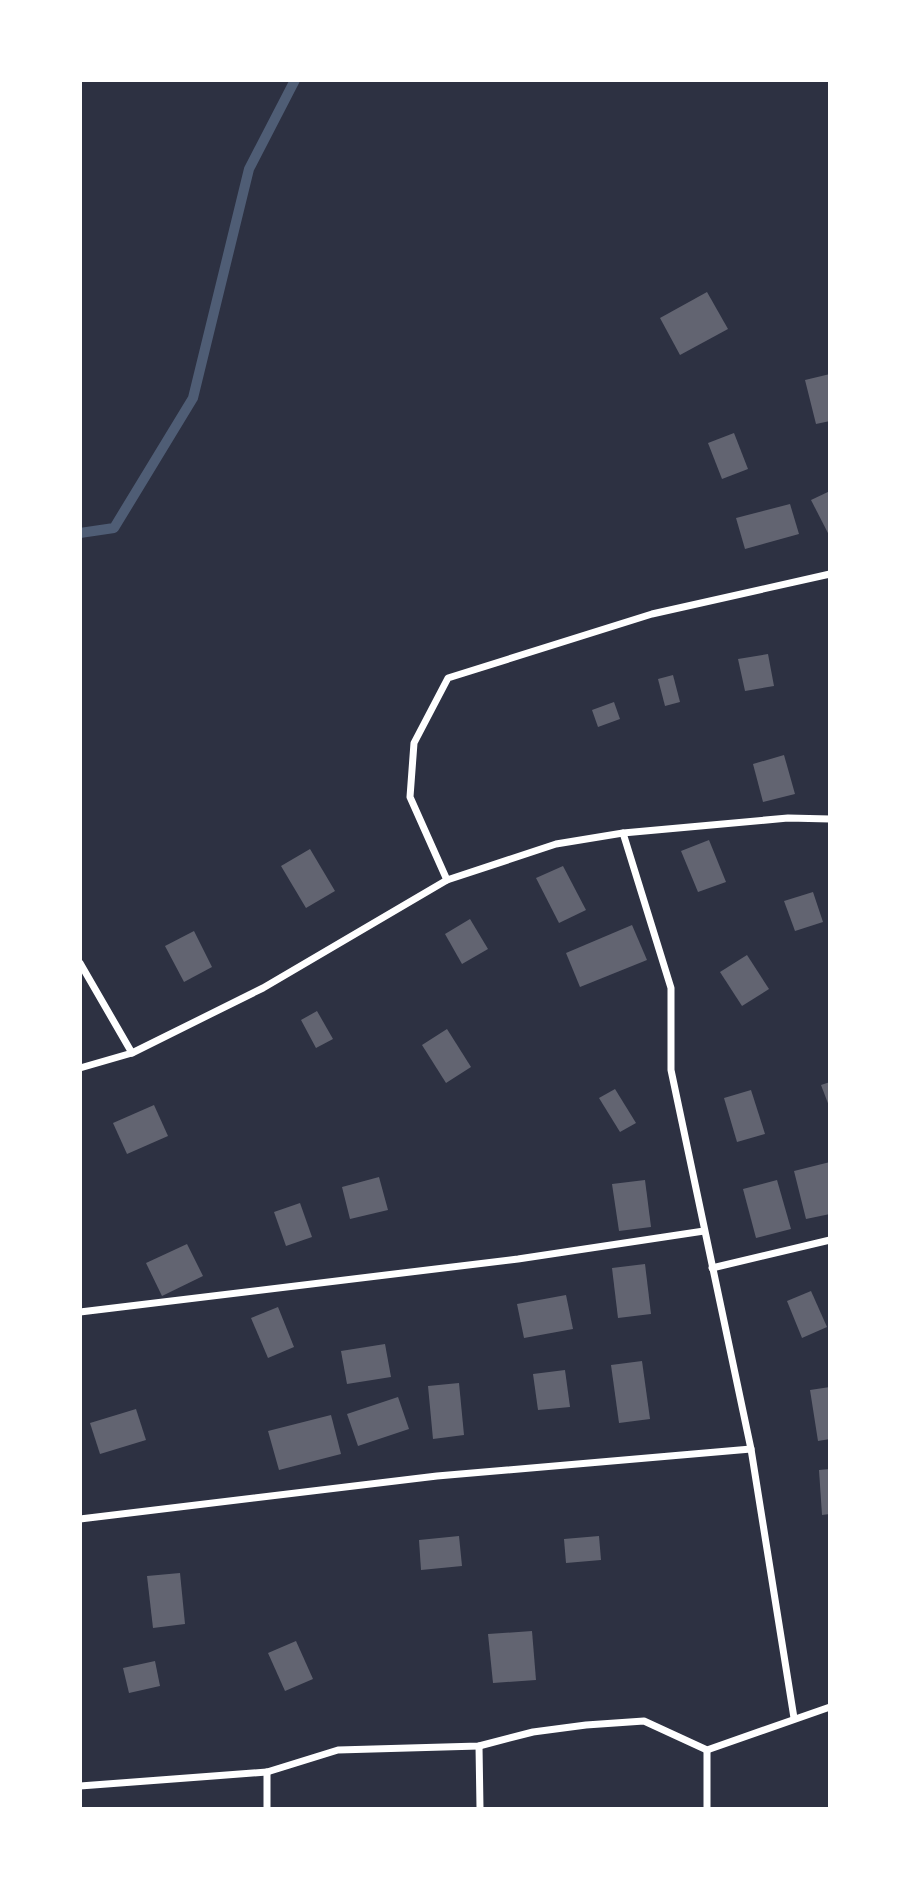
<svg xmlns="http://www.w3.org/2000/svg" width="910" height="1889" viewBox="0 0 910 1889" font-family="Bitter,serif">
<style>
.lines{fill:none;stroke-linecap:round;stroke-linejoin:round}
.stream{stroke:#4f5d75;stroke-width:10}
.building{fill:#626471}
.minor{stroke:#fff;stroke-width:7}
</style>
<rect width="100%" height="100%" fill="#2d3142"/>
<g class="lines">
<polyline class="stream" points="80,533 114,528 193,398 249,169 295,80"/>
</g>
<g class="building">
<polygon points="707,292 728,329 680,355 660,318"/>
<polygon points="830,374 830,421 816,424 805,380"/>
<polygon points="734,433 748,469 722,479 708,443"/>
<polygon points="830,491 830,537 811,500"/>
<polygon points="790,504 799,534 745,549 736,518"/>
<polygon points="768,654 774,686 745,691 738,659"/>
<polygon points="673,675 680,702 665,706 658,679"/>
<polygon points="614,702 620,719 598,727 592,710"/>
<polygon points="784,755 795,794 763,802 753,764"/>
<polygon points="709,840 726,882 698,892 681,851"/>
<polygon points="310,849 335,891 306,908 281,866"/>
<polygon points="563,866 586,910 559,923 536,878"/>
<polygon points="813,892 823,922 795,931 784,901"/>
<polygon points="470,919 488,949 462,964 445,934"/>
<polygon points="632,925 647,960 580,987 566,953"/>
<polygon points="194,931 212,967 184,982 165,946"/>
<polygon points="747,955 769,989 742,1006 720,972"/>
<polygon points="317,1011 333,1039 316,1048 301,1020"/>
<polygon points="447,1029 471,1067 446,1083 422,1045"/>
<polygon points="830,1082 830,1106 829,1106 821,1085"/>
<polygon points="615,1089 636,1123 620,1132 599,1098"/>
<polygon points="751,1090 765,1134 737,1142 724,1098"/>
<polygon points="154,1105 168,1136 127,1154 113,1123"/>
<polygon points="830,1162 830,1214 806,1219 794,1171"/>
<polygon points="379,1177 388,1210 350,1219 342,1187"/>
<polygon points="645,1180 651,1227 619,1231 612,1184"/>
<polygon points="777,1180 791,1229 756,1238 743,1189"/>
<polygon points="300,1203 312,1237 286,1246 274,1212"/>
<polygon points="187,1244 203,1276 162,1296 146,1263"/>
<polygon points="645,1264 651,1314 618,1318 612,1268"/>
<polygon points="811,1291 827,1327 802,1338 787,1301"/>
<polygon points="566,1295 573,1329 524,1338 517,1304"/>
<polygon points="278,1307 294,1347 268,1358 251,1318"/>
<polygon points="385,1344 391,1377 347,1384 341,1351"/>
<polygon points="642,1361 650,1419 619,1423 611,1365"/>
<polygon points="565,1370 570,1407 538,1410 533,1374"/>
<polygon points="459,1383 464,1435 433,1439 428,1386"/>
<polygon points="830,1387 830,1439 818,1441 810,1390"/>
<polygon points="398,1397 409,1429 358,1446 347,1414"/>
<polygon points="136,1409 146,1440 100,1454 90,1423"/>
<polygon points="331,1415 341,1454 279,1470 268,1431"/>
<polygon points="830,1469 830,1514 822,1515 819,1470"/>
<polygon points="459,1536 462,1566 421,1570 419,1540"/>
<polygon points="599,1536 601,1560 566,1563 564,1539"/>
<polygon points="180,1573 185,1624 153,1628 147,1576"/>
<polygon points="532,1631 536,1680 493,1683 488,1634"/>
<polygon points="296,1641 313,1679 285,1691 268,1653"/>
<polygon points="155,1661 160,1686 129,1693 123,1668"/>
</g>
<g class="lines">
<g class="minor">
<polyline points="623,833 671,988 671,1070 751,1449 794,1718"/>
<polyline points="447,880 410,797 414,743 448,678 652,614 830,574"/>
<polyline points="80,963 132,1053"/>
<polyline points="80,1068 132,1053 263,988 447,880 556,844 623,833 788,818 830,819"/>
<polyline points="712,1268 830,1240"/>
<polyline points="80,1312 518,1259 704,1231"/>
<polyline points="80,1519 437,1476 751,1449"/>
<polyline points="479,1746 480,1808"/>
<polyline points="267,1772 267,1808"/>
<polyline points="80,1786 267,1772 338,1750 479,1746 533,1732 586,1725 644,1721 707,1750 830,1707"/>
<polyline points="707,1808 707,1750"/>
</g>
</g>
<rect width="910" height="1889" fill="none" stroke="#ffffff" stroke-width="164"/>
</svg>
